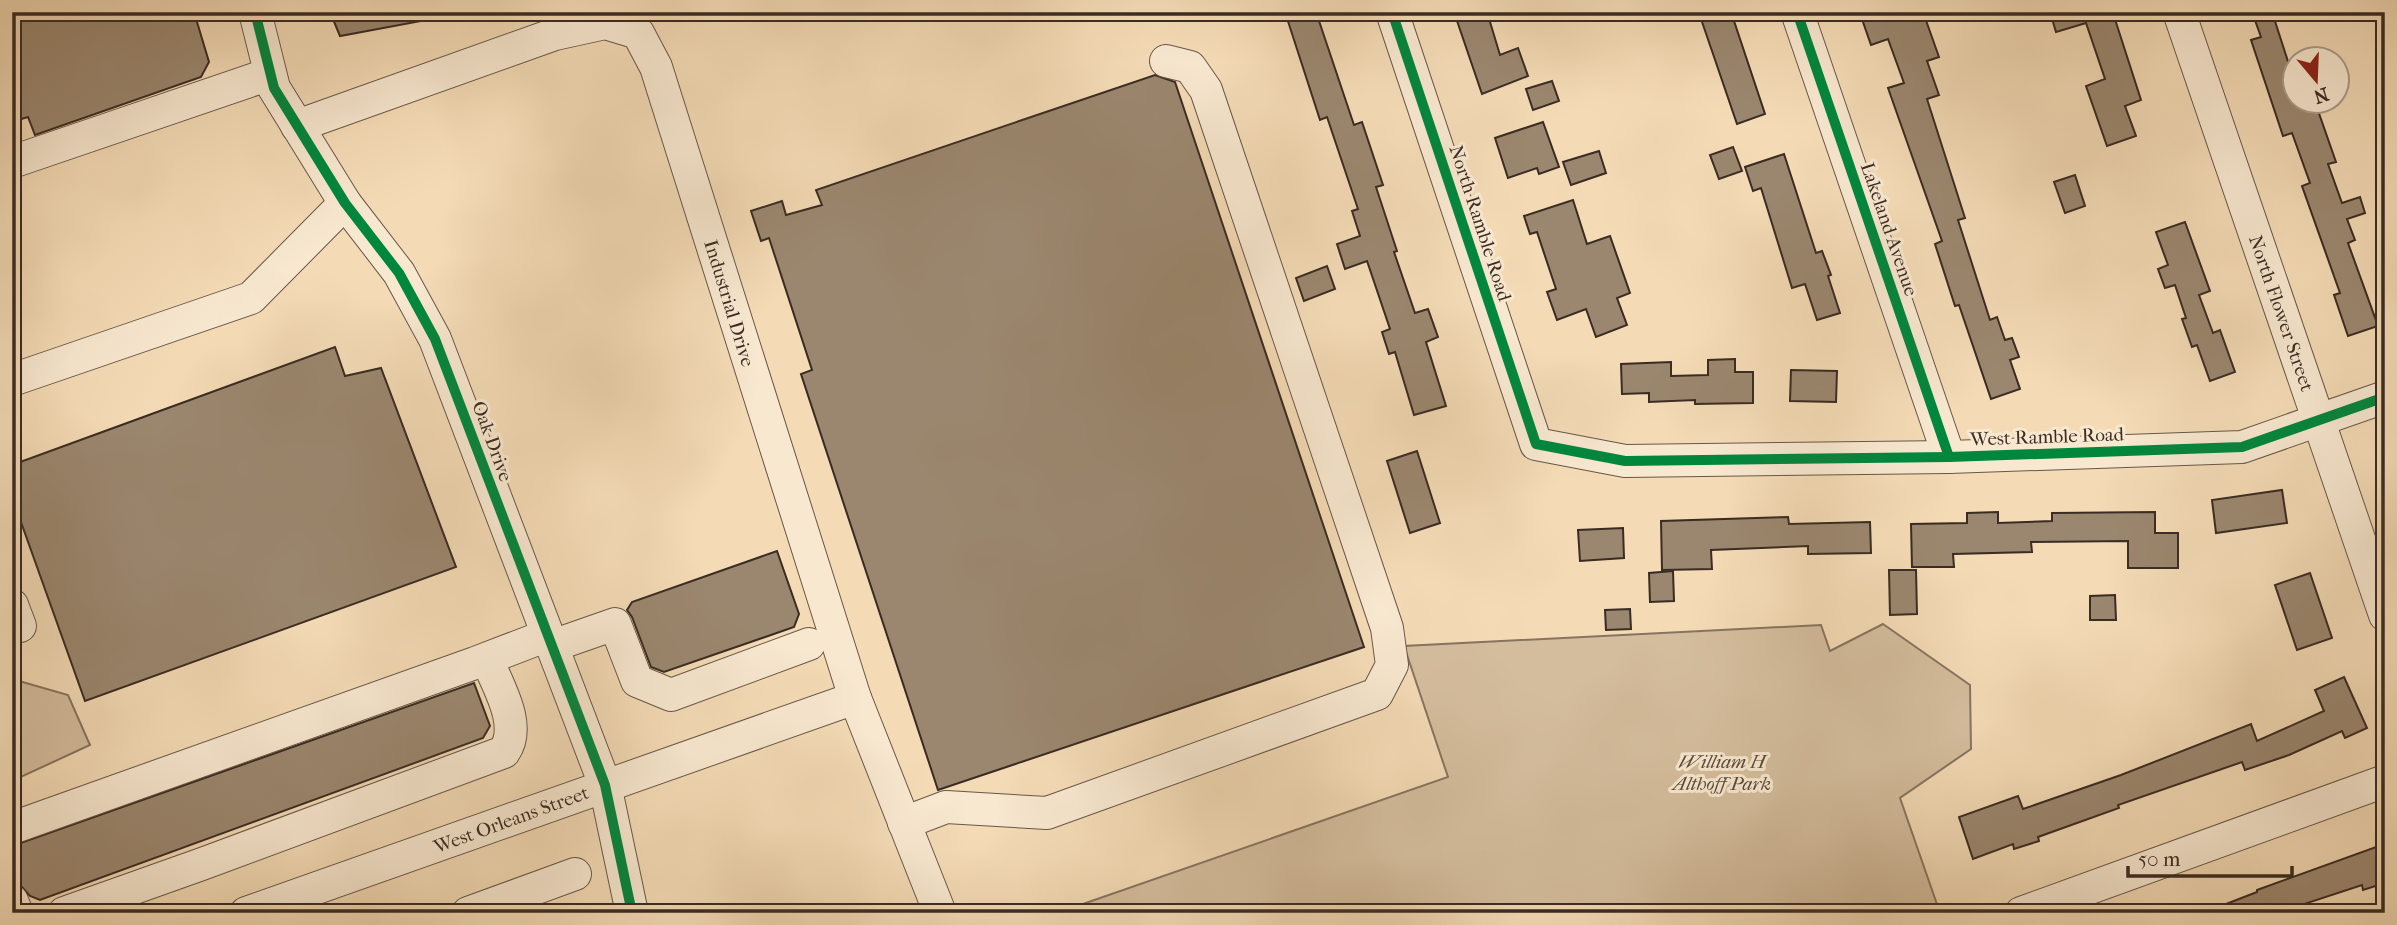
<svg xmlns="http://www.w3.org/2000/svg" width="2397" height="925" viewBox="0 0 2397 925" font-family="'IM FELL French Canon',serif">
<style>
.green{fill:#d4bd9d;stroke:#877460;stroke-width:2}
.building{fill:#9b876f;stroke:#3a2b23;stroke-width:2}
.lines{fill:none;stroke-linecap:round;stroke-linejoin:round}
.minor-casing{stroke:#685748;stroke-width:34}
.minor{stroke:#f8e8d0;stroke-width:32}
.cycleway-casing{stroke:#f8e8d0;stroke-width:15}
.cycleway{stroke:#00873e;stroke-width:10}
.labels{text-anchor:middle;stroke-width:6;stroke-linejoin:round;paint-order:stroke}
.street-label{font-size:19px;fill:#3a2b23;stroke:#f8e8d0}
.park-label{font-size:19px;font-style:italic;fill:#59483b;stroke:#f8e8d0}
</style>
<rect width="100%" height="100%" fill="#f4dbb6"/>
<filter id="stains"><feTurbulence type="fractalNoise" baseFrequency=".00286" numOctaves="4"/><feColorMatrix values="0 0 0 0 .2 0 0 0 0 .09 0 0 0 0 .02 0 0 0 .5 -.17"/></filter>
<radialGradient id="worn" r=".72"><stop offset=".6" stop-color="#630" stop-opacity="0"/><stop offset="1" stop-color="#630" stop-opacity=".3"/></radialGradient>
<g class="green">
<polygon points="1883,624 1970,685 1971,749 1900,798 1940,913 1057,913 1448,777 1404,646 1821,625 1830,651"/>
<polygon points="12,679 68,695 90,745 12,781"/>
</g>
<g class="building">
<polygon points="12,12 194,12 209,62 201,77 35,135 28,117 12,122"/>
<polygon points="330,12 420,12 421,21 340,36"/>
<polygon points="1285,12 1316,12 1354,125 1362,122 1383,185 1376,187 1397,251 1394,252 1415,313 1428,309 1438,337 1426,342 1446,406 1414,415 1395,352 1389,354 1382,332 1390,329 1367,261 1345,269 1337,244 1360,236 1352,211 1358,209 1327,117 1320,120"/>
<polygon points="1454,12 1487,12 1500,55 1518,48 1528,76 1482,94"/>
<polygon points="1713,12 1731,12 1765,114 1737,124 1700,16"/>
<polygon points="1882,12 1923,12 1939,57 1927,61 1939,95 1927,99 1965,218 1958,220 1990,320 1997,317 2005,340 2012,338 2019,357 2010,360 2020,389 1991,399 1959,305 1955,306 1935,244 1942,241 1888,88 1904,83 1888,39 1871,45 1862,19"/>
<polygon points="2050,12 2108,12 2108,15 2113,13 2141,100 2125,106 2136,136 2107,146 2086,86 2105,79 2086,23 2056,32"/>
<polygon points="2252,12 2272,12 2295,83 2295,102 2315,102 2336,162 2328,164 2342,203 2360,197 2365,213 2347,219 2355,240 2348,243 2378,326 2348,336 2334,295 2340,293 2302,186 2310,183 2292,133 2283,136 2251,40 2261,37"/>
<polygon points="1155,75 1175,82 1364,647 938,790 801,374 812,370 769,238 761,241 751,211 782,201 786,215 822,205 816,190"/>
<polygon points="1552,81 1559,101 1533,110 1526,89"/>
<polygon points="1543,122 1559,167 1539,174 1537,168 1508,178 1495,138"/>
<polygon points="1733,147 1742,171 1719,179 1710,155"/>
<polygon points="1599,151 1606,173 1571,185 1563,162"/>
<polygon points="1784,154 1816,253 1822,251 1831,275 1828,276 1840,313 1817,320 1805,284 1792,288 1761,188 1753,191 1745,167"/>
<polygon points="2075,175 2085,206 2065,213 2054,182"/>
<polygon points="1573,200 1587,244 1610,236 1630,293 1617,298 1627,325 1596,337 1586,309 1557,320 1547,292 1556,289 1537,232 1530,234 1524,216"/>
<polygon points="2185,222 2210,291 2199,295 2213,333 2220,330 2235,372 2210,381 2197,345 2192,347 2182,319 2186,318 2175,285 2165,288 2158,269 2168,265 2156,232"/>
<polygon points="1327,266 1335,289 1304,301 1296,278"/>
<polygon points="335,347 345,376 381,368 456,567 85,701 12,497 12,465"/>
<polygon points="1735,359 1735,372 1753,372 1753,403 1695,404 1695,400 1649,402 1649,393 1622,394 1621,364 1671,362 1671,376 1708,375 1708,360"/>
<polygon points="1791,370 1837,371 1836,402 1790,401"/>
<polygon points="1417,451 1440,523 1410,533 1387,461"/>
<polygon points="2282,490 2287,523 2216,533 2212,500"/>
<polygon points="1998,512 1998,523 2052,521 2052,513 2155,512 2155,533 2178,533 2178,568 2128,568 2128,541 2031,542 2032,552 1953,554 1954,567 1912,567 1911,524 1967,523 1967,513"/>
<polygon points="1788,517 1789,524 1870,522 1871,553 1808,554 1808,546 1711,550 1712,569 1662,570 1661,521"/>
<polygon points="1623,528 1624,558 1580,561 1578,530"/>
<polygon points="777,551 799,614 794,627 664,672 651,667 632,617 627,610 632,602"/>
<polygon points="1889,570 1916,570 1917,614 1890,615"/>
<polygon points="1673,571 1674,601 1650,602 1649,573"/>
<polygon points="2310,573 2332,638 2297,650 2275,585"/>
<polygon points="2115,595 2116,620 2090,620 2090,596"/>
<polygon points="1630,609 1631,629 1606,630 1605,610"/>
<polygon points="2344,677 2367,728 2345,738 2342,731 2289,755 2245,770 2242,762 2118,805 2119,808 2038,837 2039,841 2014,849 2013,844 1973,859 1959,817 2018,796 2023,809 2121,775 2251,724 2257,741 2324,711 2315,690"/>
<polygon points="474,683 490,726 483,738 40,900 30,896 20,885 12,862 12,846"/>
<polygon points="2376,847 2378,854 2385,852 2385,883 2363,890 2362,885 2277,913 2208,913 2208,911 2257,892 2257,890"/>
</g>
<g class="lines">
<defs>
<g id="minor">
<polyline points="255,12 274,88 345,203 399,273 435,339 605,785 632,913"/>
<polyline points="1392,12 1536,444 1625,461 1949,457 2242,447 2385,397"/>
<polyline points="1797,12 1949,457"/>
<polyline points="2179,12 2385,615"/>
<polyline points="297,126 555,34 605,23 638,33 656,67 855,698 940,913"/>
<polyline points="12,162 270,74"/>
<polyline points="12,380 251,298 345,203"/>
<polyline points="12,605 20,626"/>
<polyline points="552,646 615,624 637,681 671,695 809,644"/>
<polyline points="904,823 946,807 1047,813 1377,694 1392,665 1387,628 1206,90 1190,67 1166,61"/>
<polyline points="12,828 475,663 548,635"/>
<polyline points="12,901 17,913"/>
<path d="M64 913 202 864 504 752C523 725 497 685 487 659"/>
<polyline points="246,913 855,698"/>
<polyline points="468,913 575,874"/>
<polyline points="2021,913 2385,781"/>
</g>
</defs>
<use href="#minor" class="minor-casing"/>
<use href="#minor" class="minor"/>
<defs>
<g id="cycleway">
<polyline points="255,12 274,88 345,203 399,273 435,339 605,785 632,913"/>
<polyline points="1392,12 1536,444 1625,461 1949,457 2242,447 2385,397"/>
<polyline points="1797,12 1949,457"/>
</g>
</defs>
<use href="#cycleway" class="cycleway-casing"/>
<use href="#cycleway" class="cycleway"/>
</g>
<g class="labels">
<g class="street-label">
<text transform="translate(1481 223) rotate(72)" y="7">North Ramble Road</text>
<text transform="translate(1890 229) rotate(71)" y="7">Lakeland Avenue</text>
<text transform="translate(730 303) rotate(73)" y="7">Industrial Drive</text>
<text transform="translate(2282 313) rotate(71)" y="7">North Flower Street</text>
<text transform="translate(2047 436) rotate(-2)" y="7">West Ramble Road</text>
<text transform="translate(493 441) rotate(70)" y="7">Oak Drive</text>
<text transform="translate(511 819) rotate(-20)" y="7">West Orleans Street</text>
</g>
<g class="park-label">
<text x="1722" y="768">William H<tspan x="1722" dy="22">Althoff Park</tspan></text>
</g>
</g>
<rect width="2397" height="925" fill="none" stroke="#f4dbb6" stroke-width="42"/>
<rect x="14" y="14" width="2369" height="897" fill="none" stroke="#3a2b23" stroke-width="3.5"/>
<rect x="21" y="21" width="2355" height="883" fill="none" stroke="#3a2b23" stroke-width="2"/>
<g transform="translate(2316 80) rotate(161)"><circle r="33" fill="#f8e8d0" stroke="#ac9c8b" stroke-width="2"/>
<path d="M0-5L12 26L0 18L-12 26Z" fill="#8f2418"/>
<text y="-10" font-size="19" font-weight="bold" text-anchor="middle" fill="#3a2b23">N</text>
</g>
<path d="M2128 866v10h164v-10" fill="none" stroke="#3a2b23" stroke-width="3.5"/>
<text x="2138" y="866" font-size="21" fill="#3a2b23" stroke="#f8e8d0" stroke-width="5" paint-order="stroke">50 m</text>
<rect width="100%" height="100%" filter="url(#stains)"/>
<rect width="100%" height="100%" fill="url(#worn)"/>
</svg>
